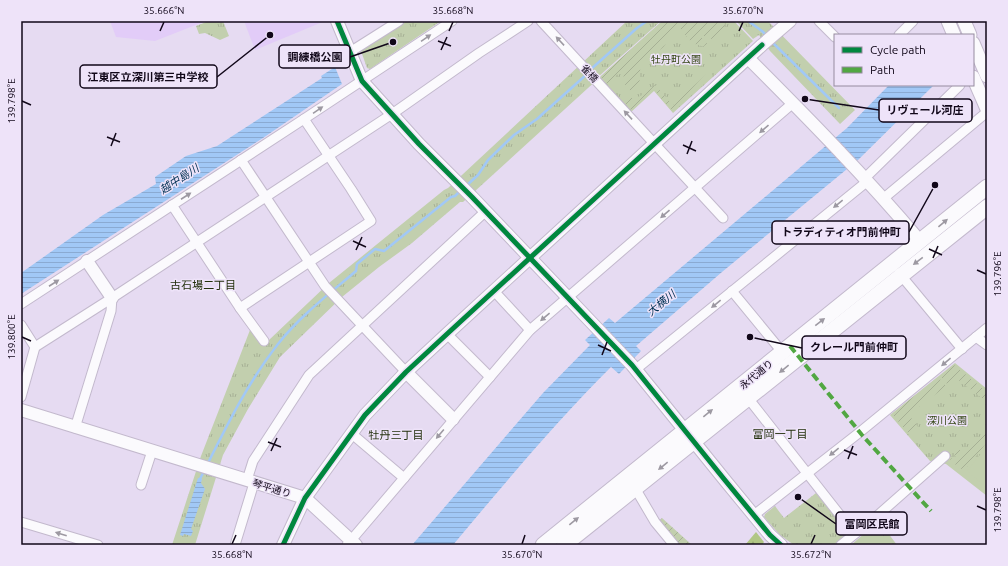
<svg xmlns="http://www.w3.org/2000/svg" width="1008" height="566" viewBox="0 0 1008 566" font-family="Ubuntu,'Noto Sans JP',sans-serif">
<style>
.built{fill:#e2ccf8}
.grass{fill:url(#grass-tufts)}
.forest{fill:url(#forest-firs)}
.garden{fill:url(#garden-furrows)}
.pitch{fill:#c2cfae}
.water{fill:url(#water-rules)}
.pier{fill:#e6dbf2}
.lines{fill:none;stroke-linecap:round;stroke-linejoin:round}
.stream{stroke:#a1c8f6;stroke-width:2.5}
.minor-casing{stroke:#c3b9cd;stroke-width:11}
.tertiary-casing{stroke:#c3b9cd;stroke-width:14}
.secondary-casing{stroke:#c3b9cd;stroke-width:15}
.primary-casing{stroke:#c3b9cd;stroke-width:17}
.minor{stroke:#fbfafd;stroke-width:9}
.tertiary{stroke:#fbfafd;stroke-width:12}
.secondary{stroke:#fbfafd;stroke-width:13}
.primary{stroke:#fbfafd;stroke-width:15}
.quiet{stroke:#51a742;stroke-width:4;stroke-dasharray:8 4;stroke-linecap:butt}
.cycleway-casing{stroke:#eee3f9;stroke-width:8}
.cycleway{stroke:#00873e;stroke-width:5}
.oneway{fill:#9d99a2}
.ticks{fill:none;stroke:#110719;stroke-width:1.5}
.labels{text-anchor:middle;stroke-width:3;stroke-linejoin:round;paint-order:stroke}
.park-label{font-size:10px;fill:#334613;stroke:#eee3f9}
.street-label{font-size:10px;fill:#110719;stroke:#eee3f9}
.water-label{font-size:11px;font-style:italic;fill:#013154;stroke:#eee3f9}
.neighbourhood-label{font-size:11px;fill:#23300c;stroke:#eee3f9}
.leader{fill:none;stroke:#110719;stroke-width:1.5}
.callout-dot{fill:#110719;stroke:#eee3f9;stroke-width:1.5}
.callout{fill:#eee3f9;stroke:#110719;stroke-width:1.5}
.callout-label{font-size:11px;text-anchor:middle;font-weight:bold;fill:#110719}
.neatline{fill:none;stroke:#110719;stroke-width:1.5}
.ticks-label{font-size:10px;text-anchor:middle;fill:#110719}
</style>
<defs>
<pattern id="grass-tufts" width="24" height="20" patternUnits="userSpaceOnUse"><rect width="24" height="20" fill="#c2cfae"/><path d="M3 7l-1-3M5 7V3M7 7l1-3M15 17l-1-3M17 17v-4M19 17l1-3" fill="none" stroke="#a6b095"/></pattern>
<pattern id="forest-firs" width="22" height="20" patternUnits="userSpaceOnUse"><rect width="22" height="20" fill="#b1c685"/><path d="M5 1l3.5 6h-7zM16 11l3.5 6h-7z" fill="#97a972"/></pattern>
<pattern id="garden-furrows" width="10" height="10" patternUnits="userSpaceOnUse"><rect width="10" height="10" fill="#c2cfae"/><path d="M-1 1l2-2M0 10L10 0M9 11l2-2" fill="none" stroke="#a6b095"/></pattern>
<pattern id="water-rules" width="6" height="5" patternUnits="userSpaceOnUse"><rect width="6" height="5" fill="#a1c8f6"/><path d="M0 2.5h6" fill="none" stroke="#8aaad2"/></pattern>
</defs>
<rect width="100%" height="100%" fill="#e6dbf2"/>
<g class="built">
<polygon points="110,21 206,21 155,41 116,37"/>
<polygon points="244,21 325,21 255,50"/>
</g>
<g class="grass">
<polygon points="209,21 223,21 229,36 220,40 205,33 199,34 196,26"/>
<polygon points="407,21 441,21 370,69 367,68 361,51"/>
<polygon points="627,21 661,21 598,77 599,78 463,202 460,202 412,243 379,267 342,297 280,357 248,409 223,455 195,545 172,545 201,456 250,330 262,345 269,340 329,283 444,190 448,188"/>
<polygon points="662,21 734,21 753,41 673,113 654,91 631,112 600,77"/>
<polygon points="736,21 768,21 855,110 840,124 770,51 759,35 753,39"/>
<polygon points="955,363 987,389 987,496 946,464 930,461 890,415"/>
<polygon points="816,493 848,532 834,545 794,545 780,535 764,517 765,514 775,506 784,518"/>
<polygon points="879,521 897,545 851,545"/>
</g>
<polygon class="forest" points="756,532 764,542 762,545 745,545"/>
<g class="garden">
<path d="M663 21 725 22C723 46 712 40 697 33L698 35 706 41 707 44 704 46C691 46 687 36 679 27H674C669 34 668 44 661 49 655 53 646 54 642 61 637 73 645 80 633 91L626 89 623 73 616 75 615 81 611 88 600 77Z"/>
<path d="M709 72 713 76 673 112 654 90 631 110 621 100 625 96C636 102 646 93 655 85L673 105Z"/>
<polygon points="954,365 987,392 987,402 956,378 948,385 940,376"/>
<polygon points="938,377 946,386 909,415 918,427 910,435 892,414"/>
<polygon points="987,429 987,442 965,470 959,468 950,459 956,457 954,455 958,450 967,450"/>
<polygon points="662,518 692,545 679,545 670,537 659,521"/>
</g>
<g class="pitch">
<polygon points="987,446 987,488 967,471"/>
<polygon points="878,529 891,545 858,545"/>
</g>
<g class="water">
<polygon points="335,67 342,84 263,138 21,294 21,273 103,215 156,184 155,177 186,156 217,146 322,78 321,76"/>
<path d="M889 85H934L858 160 722 272 636 346 641 351 619 374 611 367C555 423 504 484 453 545H412L543 393 590 345 585 340 609 318 615 323 847 128Z"/>
<polygon points="198,478 202,479 201,483 205,489 191,529 193,531 191,536 184,534 183,536 180,535"/>
</g>
<polygon class="pier" points="957,21 980,21 986,36 973,48 973,35 942,35"/>
<g class="lines">
<g class="stream">
<polyline points="748,21 762,31 768,37"/>
<polyline points="772,42 839,108"/>
<polyline points="590,70 637,28 647,21"/>
<polyline points="466,186 478,175 488,160 514,135 537,119 587,74"/>
<path d="M207 465C228 423 249 381 278 344 300 316 329 294 356 271L357 264 375 249 384 251 451 197 455 196 461 190"/>
<polyline points="200,479 204,471"/>
</g>
<defs>
<g id="minor">
<polyline points="541,21 723,218"/>
<polyline points="819,21 835,37"/>
<polyline points="899,35 913,21"/>
<polyline points="350,52 399,21"/>
<polyline points="241,160 325,286 406,372"/>
<polyline points="884,198 987,112"/>
<polyline points="172,205 240,308 264,341"/>
<polyline points="899,273 962,349"/>
<polyline points="494,291 530,330"/>
<polyline points="732,291 783,353"/>
<polyline points="21,304 304,119 452,21"/>
<polyline points="240,308 371,221 351,189 304,119"/>
<polyline points="21,325 35,347 21,397"/>
<polyline points="447,334 490,377"/>
<polyline points="976,337 987,345"/>
<polyline points="35,347 112,298 392,114 479,53 528,21"/>
<polyline points="635,370 864,184 865,178 960,85"/>
<polyline points="748,398 854,533"/>
<polyline points="75,428 111,311 112,298"/>
<polyline points="352,434 404,478"/>
<polyline points="247,480 253,461 309,375 486,211"/>
<polyline points="141,485 152,451"/>
<polyline points="635,488 655,522 674,545"/>
<polyline points="754,515 860,432 987,328"/>
<polyline points="21,522 98,545"/>
<polyline points="235,545 254,483"/>
<polyline points="347,545 530,330 793,103"/>
<polyline points="841,545 877,516 945,456"/>
</g>
<g id="tertiary">
<polyline points="337,21 362,81 419,144 472,197 632,365 724,479 770,535 781,545"/>
<path d="M748 58C807 117 866 177 920 241"/>
<polyline points="87,261 112,298"/>
<polyline points="406,372 453,419"/>
<polyline points="21,410 305,498 356,545"/>
<polyline points="283,545 305,498 365,415 406,372 447,334 762,45 790,21"/>
</g>
<g id="secondary">
<polyline points="948,21 954,35"/>
<polyline points="964,21 970,35"/>
<polyline points="973,43 987,76"/>
<polyline points="973,77 987,109"/>
</g>
<g id="primary">
<polyline points="543,545 987,187"/>
<polyline points="564,545 987,207"/>
</g>
</defs>
<use href="#minor" class="minor-casing"/>
<use href="#tertiary" class="tertiary-casing"/>
<use href="#secondary" class="secondary-casing"/>
<use href="#primary" class="primary-casing"/>
<use href="#minor" class="minor"/>
<use href="#tertiary" class="tertiary"/>
<use href="#secondary" class="secondary"/>
<use href="#primary" class="primary"/>
<polyline class="quiet" points="790,346 862,435 931,511"/>
<defs>
<g id="cycleway">
<polyline points="337,21 362,81 419,144 472,197 632,365 724,479 770,535 781,545"/>
<polyline points="283,545 305,498 365,415 406,372 447,334 762,45"/>
</g>
</defs>
<use href="#cycleway" class="cycleway-casing"/>
<use href="#cycleway" class="cycleway"/>
</g>
<defs><path id="oneway-solid" d="M-6-.8H1V-3.2L6.5 0L1 3.2V.8H-6Z"/></defs>
<g class="oneway">
<use href="#oneway-solid" transform="translate(426 38) rotate(-34)"/>
<use href="#oneway-solid" transform="translate(560 41) rotate(-133)"/>
<use href="#oneway-solid" transform="translate(318 110) rotate(-34)"/>
<use href="#oneway-solid" transform="translate(628 115) rotate(-133)"/>
<use href="#oneway-solid" transform="translate(764 129) rotate(139)"/>
<use href="#oneway-solid" transform="translate(186 196) rotate(-33)"/>
<use href="#oneway-solid" transform="translate(838 204) rotate(141)"/>
<use href="#oneway-solid" transform="translate(665 214) rotate(139)"/>
<use href="#oneway-solid" transform="translate(943 223) rotate(-40)"/>
<use href="#oneway-solid" transform="translate(918 261) rotate(143)"/>
<use href="#oneway-solid" transform="translate(54 283) rotate(-33)"/>
<use href="#oneway-solid" transform="translate(716 304) rotate(141)"/>
<use href="#oneway-solid" transform="translate(545 317) rotate(140)"/>
<use href="#oneway-solid" transform="translate(820 322) rotate(-38)"/>
<use href="#oneway-solid" transform="translate(946 362) rotate(140)"/>
<use href="#oneway-solid" transform="translate(784 369) rotate(141)"/>
<use href="#oneway-solid" transform="translate(708 413) rotate(-39)"/>
<use href="#oneway-solid" transform="translate(440 434) rotate(130)"/>
<use href="#oneway-solid" transform="translate(834 452) rotate(141)"/>
<use href="#oneway-solid" transform="translate(663 466) rotate(141)"/>
<use href="#oneway-solid" transform="translate(574 521) rotate(-39)"/>
<use href="#oneway-solid" transform="translate(61 534) rotate(-163)"/>
</g>
<path class="ticks" d="M160 31 164 22M449 31 453 22M739 31 743 22M438 41 451 46M441 50 447 37M22 101 31 105M107 137 120 142M683 145 696 151M111 146 116 133M687 154 692 141M353 241 366 247M929 249 942 255M356 250 362 237M933 258 938 246M977 270 986 274M22 337 31 341M598 345 611 351M602 355 607 342M268 442 281 447M844 450 857 455M271 451 277 438M848 459 853 446M977 506 986 510M232 544 236 535M522 544 525 535M811 544 815 535"/>
<g class="labels">
<g class="park-label">
<text x="676" y="63">牡丹町公園</text>
<text x="947" y="424">深川公園</text>
</g>
<g class="street-label">
<text transform="translate(590 73) rotate(47)" y="4">雀橋</text>
<text transform="translate(756 374) rotate(-39)" y="4">永代通り</text>
<text transform="translate(272 488) rotate(17)" y="4">琴平通り</text>
</g>
<g class="water-label">
<text transform="translate(179 179) rotate(-33)" y="4">越中島川</text>
<text transform="translate(661 303) rotate(-39)" y="4">大横川</text>
</g>
<g class="neighbourhood-label">
<text x="203" y="289">古石場二丁目</text>
<text x="780" y="438">富岡一丁目</text>
<text x="396" y="439">牡丹三丁目</text>
</g>
</g>
<path class="leader" d="M393 42L350 57M270 35L217 77M805 99L879 110M935 185L909 232M750 337L802 348M798 497L836 524"/>
<g class="callout-dot">
<circle cx="393" cy="42" r="4"/>
<circle cx="270" cy="35" r="4"/>
<circle cx="805" cy="99" r="4"/>
<circle cx="935" cy="185" r="4"/>
<circle cx="750" cy="337" r="4"/>
<circle cx="798" cy="497" r="4"/>
</g>
<g class="callout">
<rect x="279" y="45" width="71" height="23" rx="4"/>
<rect x="80" y="65" width="137" height="23" rx="4"/>
<rect x="879" y="99" width="93" height="23" rx="4"/>
<rect x="772" y="221" width="137" height="23" rx="4"/>
<rect x="802" y="336" width="104" height="23" rx="4"/>
<rect x="836" y="512" width="71" height="23" rx="4"/>
</g>
<g class="callout-label">
<text x="315" y="61">調練橋公園</text>
<text x="148" y="81">江東区立深川第三中学校</text>
<text x="925" y="114">リヴェール河庄</text>
<text x="841" y="236">トラディティオ門前仲町</text>
<text x="854" y="351">クレール門前仲町</text>
<text x="872" y="528">富岡区民館</text>
</g>
<rect width="1008" height="566" fill="none" stroke="#eee3f9" stroke-width="44"/>
<rect x="834" y="34" width="140" height="52" fill="#eee3f9" stroke="#968b9f"/>
<rect x="842" y="47" width="20" height="6" fill="#00873e" stroke="#968b9f"/>
<text x="870" y="54" font-size="12" fill="#110719">Cycle path</text>
<rect x="842" y="67" width="20" height="6" fill="#51a742" stroke="#968b9f"/>
<text x="870" y="74" font-size="12" fill="#110719">Path</text>
<rect x="22" y="22" width="964" height="522" class="neatline"/>
<g class="ticks-label">
<text x="164" y="14">35.666°N</text>
<text x="453" y="14">35.668°N</text>
<text x="743" y="14">35.670°N</text>
<text transform="translate(11 101) rotate(-90)" y="4">139.798°E</text>
<text transform="translate(997 274) rotate(-90)" y="4">139.796°E</text>
<text transform="translate(11 337) rotate(-90)" y="4">139.800°E</text>
<text transform="translate(997 510) rotate(-90)" y="4">139.798°E</text>
<text x="232" y="558">35.668°N</text>
<text x="522" y="558">35.670°N</text>
<text x="811" y="558">35.672°N</text>
</g>
</svg>
